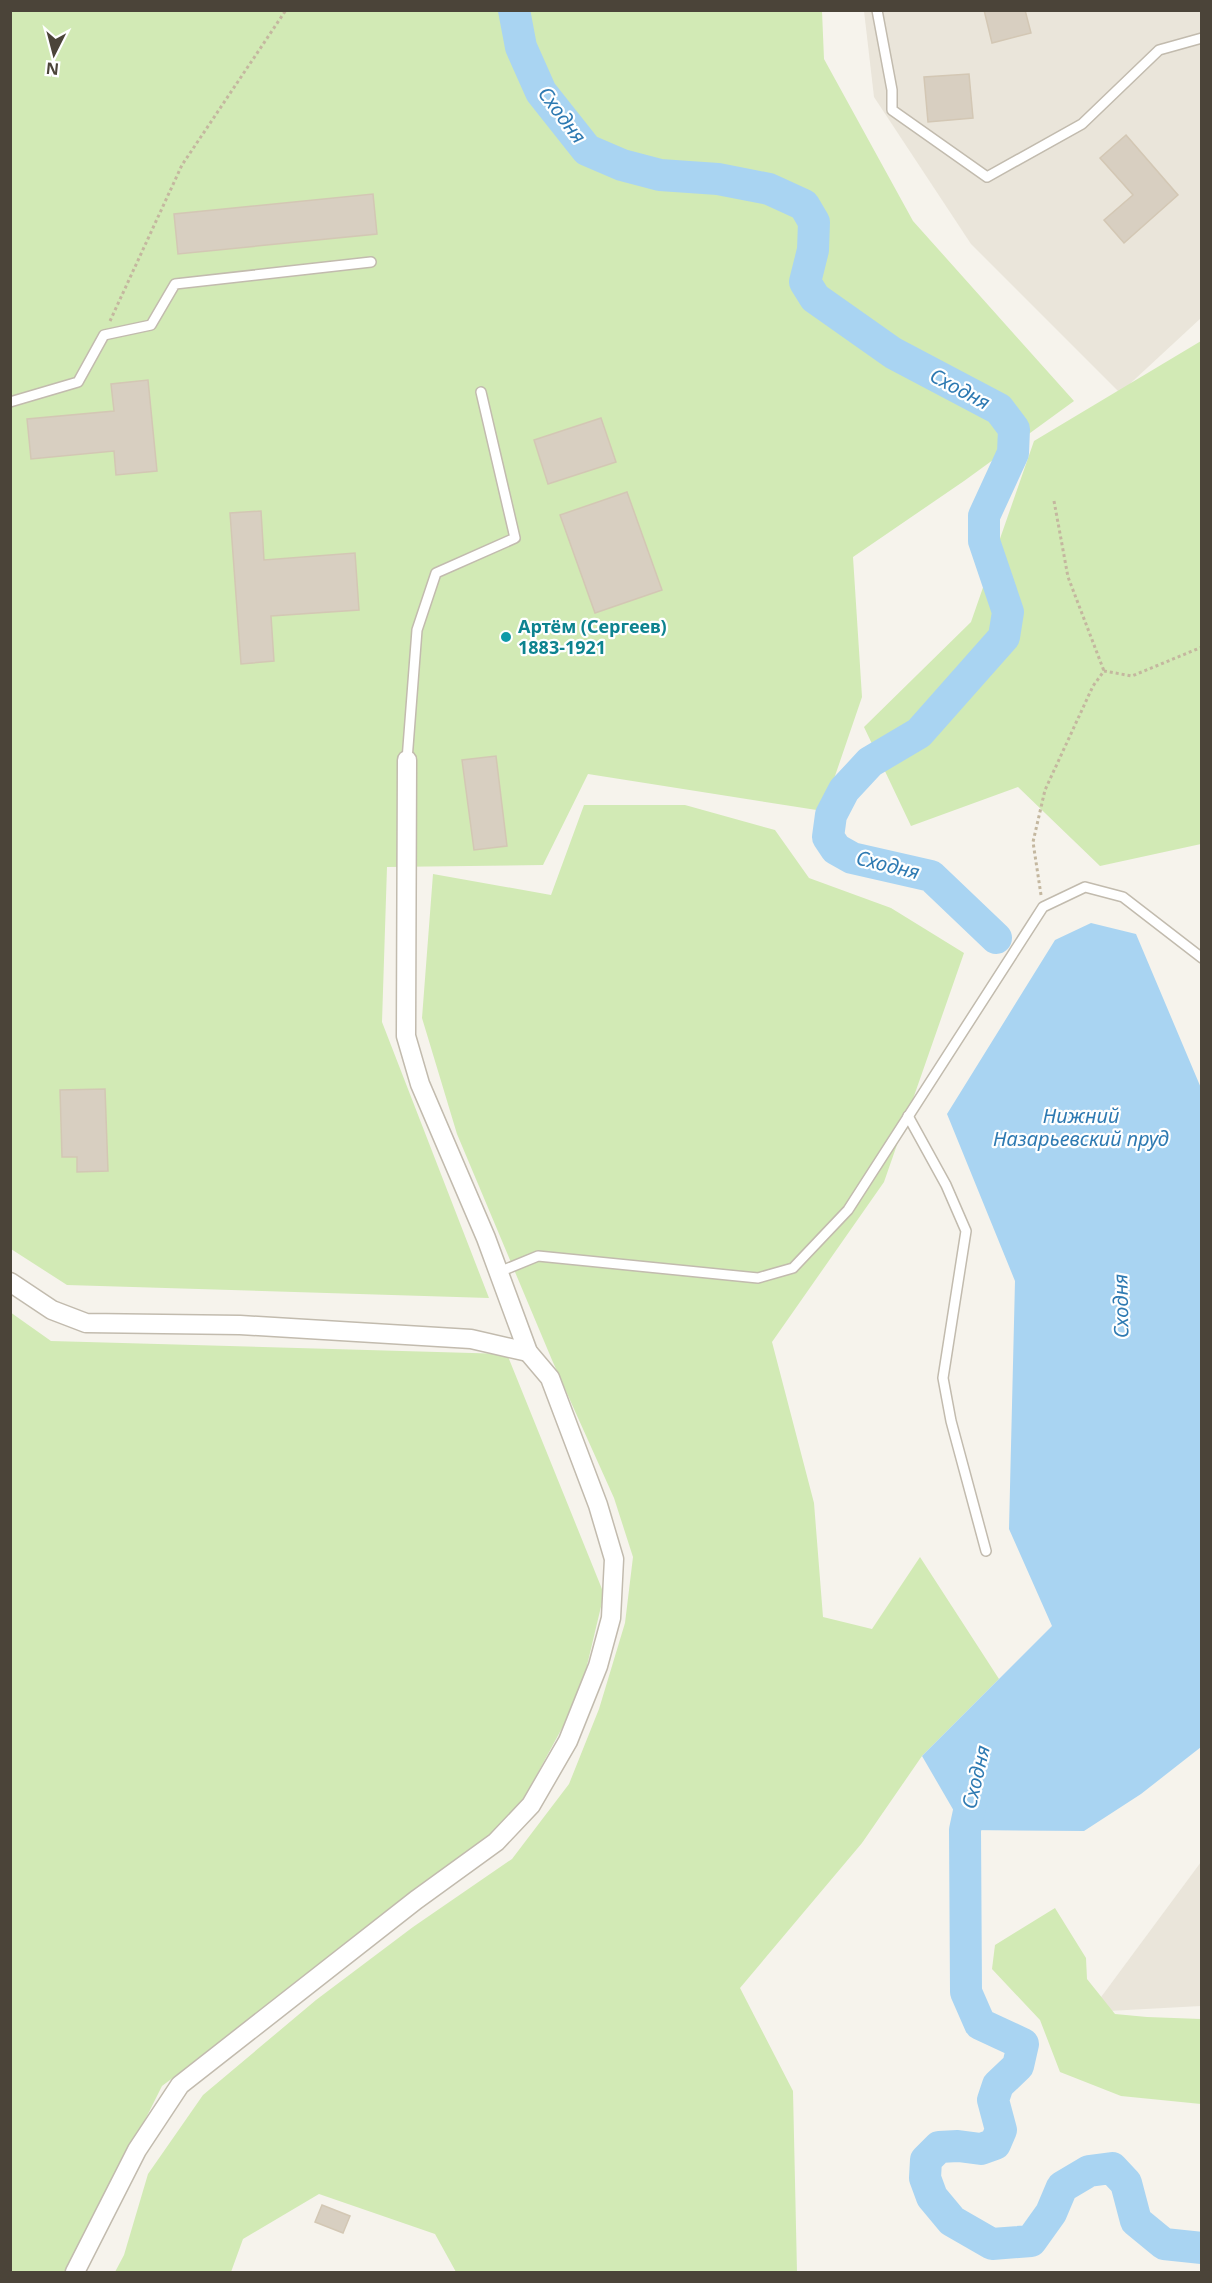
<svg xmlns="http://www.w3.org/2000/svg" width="1212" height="2283" viewBox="0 0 1212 2283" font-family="'Noto Sans',sans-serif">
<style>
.residential{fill:#eae5da}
.green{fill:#d2eab5}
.water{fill:#a9d4f2}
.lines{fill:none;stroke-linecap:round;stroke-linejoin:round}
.river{stroke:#a9d4f2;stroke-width:32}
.building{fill:#d8cfc1;stroke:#d3c7b4;stroke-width:1.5}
.lane-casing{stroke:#c2bbae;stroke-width:12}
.street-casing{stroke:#c2bbae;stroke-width:21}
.path{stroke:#c4b79f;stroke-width:3;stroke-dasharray:3 3;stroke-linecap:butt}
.lane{stroke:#fff;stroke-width:9}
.street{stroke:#fff;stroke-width:18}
.culture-dot{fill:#0f9aa8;stroke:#fff;stroke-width:2}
.labels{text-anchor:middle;stroke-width:4.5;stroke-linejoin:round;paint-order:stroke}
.culture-label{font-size:18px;font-weight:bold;fill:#0d838f;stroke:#fff;text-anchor:start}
.water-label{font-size:20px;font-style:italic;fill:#2e7ab2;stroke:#fff}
</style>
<rect width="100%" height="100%" fill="#f6f3ec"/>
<g class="residential">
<polygon points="864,11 1201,11 1201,318 1120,393 971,244 874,97"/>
<polygon points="1201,1862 1201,2006 1090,2012"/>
</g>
<g class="green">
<polygon points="10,11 822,11 824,59 913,221 1074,401 964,481 853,557 862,697 823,811 588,774 543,865 387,867 382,1022 489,1298 67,1285 11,1249"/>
<polygon points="1201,341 1201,844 1100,866 1018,787 911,826 864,727 971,622 1034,441"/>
<polygon points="584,805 685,805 775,830 809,878 891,908 964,953 884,1182 772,1342 814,1503 823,1617 872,1629 920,1557 999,1679 922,1756 862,1843 740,1988 793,2091 797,2272 456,2272 435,2234 319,2194 243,2239 231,2272 115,2272 124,2255 148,2174 203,2095 316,2000 413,1927 512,1859 569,1784 599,1709 625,1623 633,1557 614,1498 552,1360 457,1134 422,1018 433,874 551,895"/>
<polygon points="10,1312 51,1341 507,1354 604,1594 580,1695 510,1824 162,2086 69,2272 11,2272"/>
<polygon points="1055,1908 1086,1958 1087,1979 1115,2014 1147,2017 1201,2019 1201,2104 1121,2096 1060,2072 1040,2020 992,1969 995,1945"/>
</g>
<polygon class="water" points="1091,923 1136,934 1201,1088 1201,1747 1141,1794 1084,1831 965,1830 922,1756 1052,1626 1009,1529 1015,1281 947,1114 1055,940"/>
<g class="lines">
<g class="river">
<polyline points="514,10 521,47 541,92 587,150 622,165 660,175 718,179 769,189 804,205 814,222 813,250 805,282 815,298 893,353 999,409 1014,429 1013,453 984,516 984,541 1008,612 1004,637 919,733 870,762 844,790 831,815 828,837 836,849 852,858 931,876 996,938"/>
<polyline points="974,1788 965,1830 966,1992 980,2024 1023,2044 1018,2066 998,2085 993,2100 1001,2130 995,2144 981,2149 958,2146 939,2147 926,2160 925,2178 932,2197 952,2221 992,2244 1031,2241 1051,2213 1062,2187 1089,2171 1112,2168 1126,2183 1136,2221 1164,2244 1202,2248"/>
</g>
</g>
<g class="building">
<polygon points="984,10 1025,10 1031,33 992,43"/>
<polygon points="969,74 973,118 928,122 924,77"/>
<polygon points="1126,135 1178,195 1124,243 1104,220 1133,195 1100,158"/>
<polygon points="373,194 377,234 178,254 174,214"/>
<polygon points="148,380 157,471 116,475 114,451 31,459 27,419 114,411 111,384"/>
<polygon points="601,418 616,462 548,484 534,440"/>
<polygon points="627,492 662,590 595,613 560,515"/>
<polygon points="261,511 264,560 355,553 359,610 271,616 274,661 241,664 230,513"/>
<polygon points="496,756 507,846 474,850 462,760"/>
<polygon points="105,1089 108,1171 77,1172 77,1157 62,1157 60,1090"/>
<polygon points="322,2205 350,2216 343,2233 315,2222"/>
</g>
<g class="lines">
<defs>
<g id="lane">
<polyline points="877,10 892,90 892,110 987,177 1082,124 1159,50 1202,38"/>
<polyline points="10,402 78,382 104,335 151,325 175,284 371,262"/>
<polyline points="407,760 417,630 436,573 515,538 481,392"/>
<polyline points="908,1116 946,1185 966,1231 943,1378 951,1421 986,1551"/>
<polyline points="499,1272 538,1256 758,1278 793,1268 848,1210 1043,907 1085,887 1123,897 1202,958"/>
</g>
<g id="street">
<polyline points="10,1282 52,1310 86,1323 240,1325 471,1339 528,1352"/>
<polyline points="75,2272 137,2150 180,2085 416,1900 496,1842 531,1805 568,1741 598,1666 611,1618 614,1559 598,1505 550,1378 528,1352 486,1238 420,1084 406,1036 407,760"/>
</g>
</defs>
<use href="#lane" class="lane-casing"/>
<use href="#street" class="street-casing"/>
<g class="path">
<polyline points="110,321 182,165 286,10"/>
<polyline points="1054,501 1068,577 1104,671"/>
<polyline points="1041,895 1033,842 1045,790 1093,686 1104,671 1132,676 1202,647"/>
</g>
<use href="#lane" class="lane"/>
<use href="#street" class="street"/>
</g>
<circle class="culture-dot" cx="506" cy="637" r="6"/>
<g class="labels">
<g class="culture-label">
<text x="518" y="633">Артём (Сергеев)<tspan x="518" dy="21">1883-1921</tspan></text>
</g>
<g class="water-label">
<text transform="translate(562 115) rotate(53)" y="7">Сходня</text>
<text transform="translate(960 389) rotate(28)" y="7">Сходня</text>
<text transform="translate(888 865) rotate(14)" y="7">Сходня</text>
<text x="1081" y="1123">Нижний<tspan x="1081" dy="23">Назарьевский пруд</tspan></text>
<text transform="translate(1121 1306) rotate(-91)" y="7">Сходня</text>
<text transform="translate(976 1777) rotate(-77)" y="7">Сходня</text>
</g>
</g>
<rect width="1212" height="2283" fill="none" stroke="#4b4439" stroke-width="24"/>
<g transform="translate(54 54) rotate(186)" stroke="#ffffff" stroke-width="4.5" paint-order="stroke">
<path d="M0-4.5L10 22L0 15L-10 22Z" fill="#4b4439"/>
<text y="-9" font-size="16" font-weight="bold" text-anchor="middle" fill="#4b4439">N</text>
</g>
</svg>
